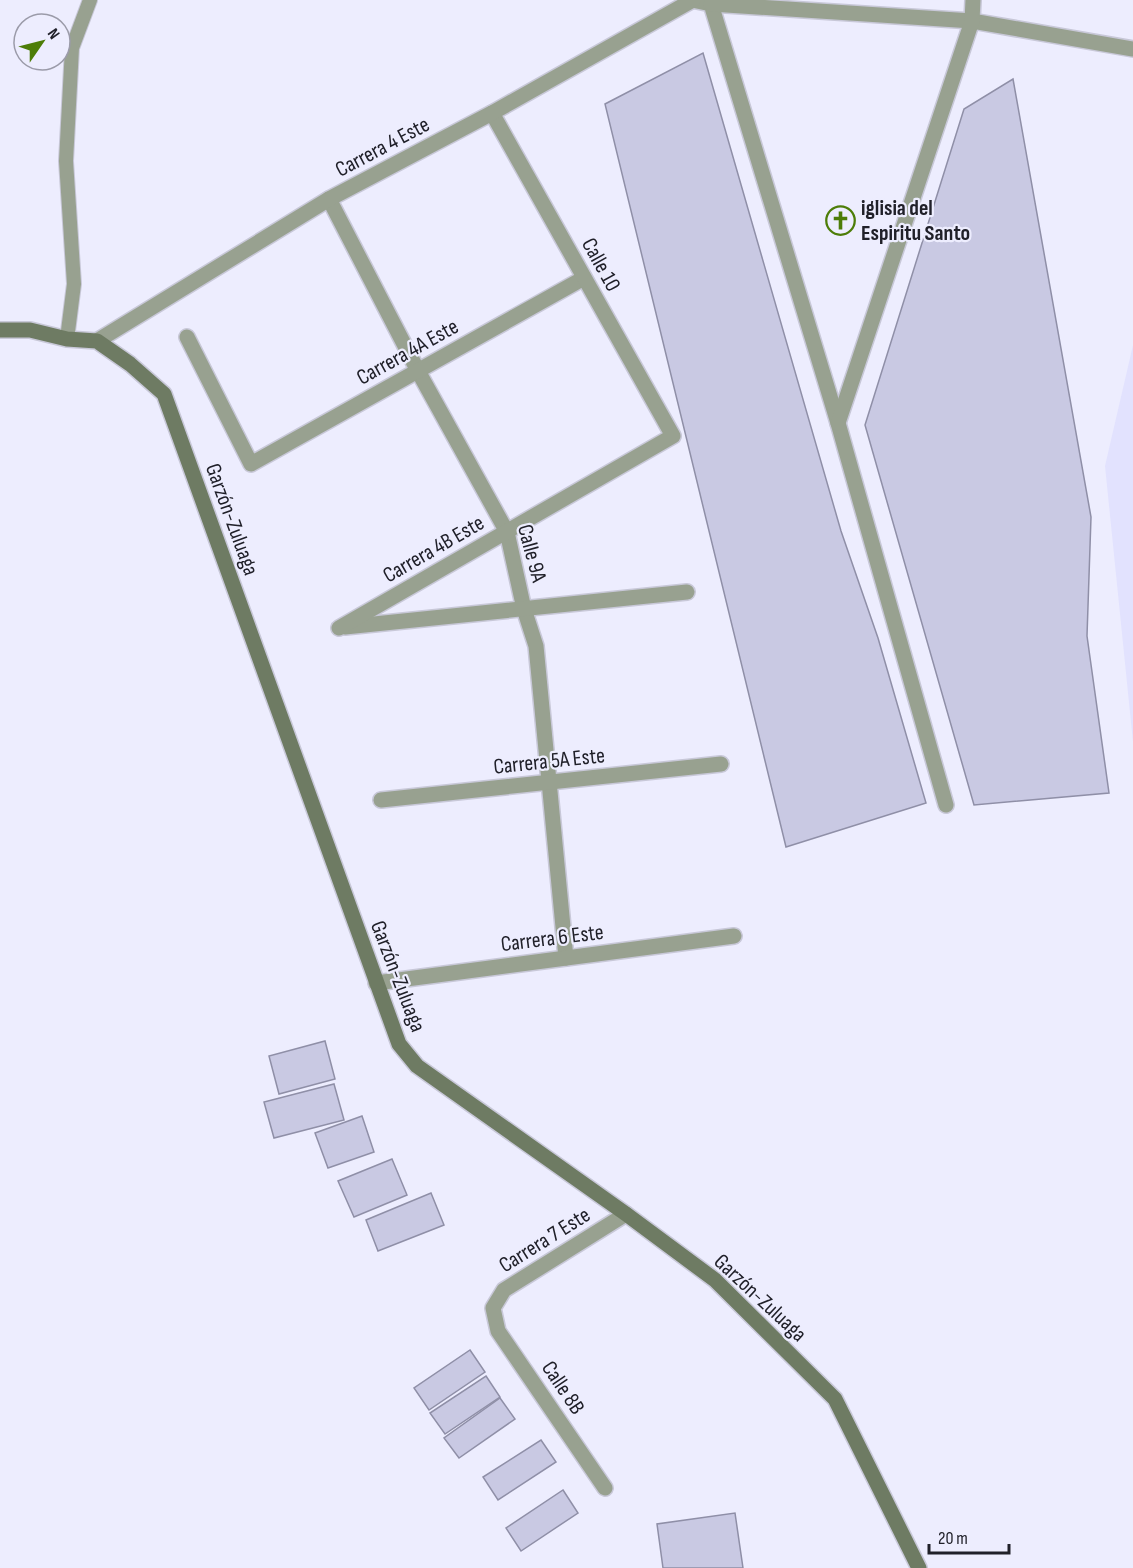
<svg xmlns="http://www.w3.org/2000/svg" width="1133" height="1568" viewBox="0 0 1133 1568" font-family="'Sofia Sans Condensed',sans-serif">
<style>
.built{fill:#e2e2fe}
.building{fill:#c9c9e3;stroke:#8f8fa7;stroke-width:1.5}
.lines{fill:none;stroke-linecap:round;stroke-linejoin:round}
.service-casing{stroke:#c8c8d8;stroke-width:16}
.minor-casing{stroke:#c8c8d8;stroke-width:18}
.tertiary-casing{stroke:#c8c8d8;stroke-width:18}
.secondary-casing{stroke:#c8c8d8;stroke-width:18}
.service{stroke:#98a190;stroke-width:14}
.minor{stroke:#98a190;stroke-width:15}
.tertiary{stroke:#98a190;stroke-width:15}
.secondary{stroke:#6e7b63;stroke-width:15}
.labels{text-anchor:middle;stroke-width:4.5;stroke-linejoin:round;paint-order:stroke}
.street-label{font-size:22px;fill:#202029;stroke:#ededfe}
.poi-label{font-size:22px;font-weight:bold;fill:#202029;stroke:#ededfe;text-anchor:start}
</style>
<rect width="100%" height="100%" fill="#ededfe"/>
<polygon class="built" points="1133,345 1133,742 1105,466"/>
<g class="building">
<polygon points="703,53 841,531 878,638 926,803 786,847 605,104"/>
<polygon points="1013,79 1091,517 1087,636 1109,793 974,805 865,425 964,109"/>
<polygon points="325,1041 335,1079 279,1094 269,1056"/>
<polygon points="334,1084 344,1120 274,1138 264,1102"/>
<polygon points="362,1116 374,1152 328,1168 315,1133"/>
<polygon points="392,1159 407,1195 354,1217 338,1181"/>
<polygon points="431,1193 444,1225 378,1251 366,1220"/>
<polygon points="470,1350 485,1372 429,1410 414,1388"/>
<polygon points="486,1376 500,1397 445,1434 430,1413"/>
<polygon points="500,1398 515,1419 459,1458 444,1438"/>
<polygon points="541,1440 556,1462 498,1500 483,1477"/>
<polygon points="563,1490 578,1513 521,1551 506,1528"/>
<polygon points="735,1513 743,1568 663,1568 657,1524"/>
</g>
<g class="lines">
<defs>
<polyline id="service" points="67,339 74,284 66,161 72,48 90,0"/>
<g id="minor">
<polyline points="692,0 711,4 838,423 946,805"/>
<polyline points="711,4 972,21 1133,49"/>
<polyline points="329,199 418,371 507,532 524,609 536,646 566,958"/>
<polyline points="187,337 251,464 584,278"/>
<polyline points="838,423 972,21 973,0"/>
<polyline points="345,627 687,592"/>
<polyline points="339,628 673,436 492,113"/>
<polyline points="381,800 721,764"/>
<polyline points="376,983 734,936"/>
<polyline points="605,1488 498,1331 493,1308 504,1290 626,1214"/>
</g>
<polyline id="tertiary" points="97,341 329,199 492,113 693,0"/>
<polyline id="secondary" points="0,330 30,330 67,339 97,341 130,364 164,394 399,1044 417,1066 626,1214 715,1280 835,1399 919,1568"/>
</defs>
<use href="#service" class="service-casing"/>
<use href="#minor" class="minor-casing"/>
<use href="#tertiary" class="tertiary-casing"/>
<use href="#secondary" class="secondary-casing"/>
<use href="#service" class="service"/>
<use href="#minor" class="minor"/>
<use href="#tertiary" class="tertiary"/>
<use href="#secondary" class="secondary"/>
</g>
<defs>
<symbol id="church-ring" viewBox="-11 -11 22 22"><circle r="9.5" fill="#ededfe" stroke="#4d7d08" stroke-width="1.5"/><path d="M-1.2-6h2.4v3.5h3.3v2.4h-3.3V6h-2.4V-.1h-3.3v-2.4h3.3Z" fill="#4d7d08"/></symbol>
</defs>
<g fill-rule="evenodd">
<use href="#church-ring" x="824" y="204" width="33" height="33"/>
</g>
<g class="labels">
<g class="street-label">
<text transform="translate(382 146) rotate(-28)" y="8">Carrera 4 Este</text>
<text transform="translate(602 264) rotate(61)" y="8">Calle 10</text>
<text transform="translate(407 351) rotate(-29)" y="8">Carrera 4A Este</text>
<text transform="translate(233 519) rotate(70)" y="8">Garzón-Zuluaga</text>
<text transform="translate(433 548) rotate(-30)" y="8">Carrera 4B Este</text>
<text transform="translate(533 553) rotate(75)" y="8">Calle 9A</text>
<text transform="translate(549 760) rotate(-6)" y="8">Carrera 5A Este</text>
<text transform="translate(552 937) rotate(-7)" y="8">Carrera 6 Este</text>
<text transform="translate(399 976) rotate(69)" y="8">Garzón-Zuluaga</text>
<text transform="translate(544 1239) rotate(-32)" y="8">Carrera 7 Este</text>
<text transform="translate(761 1297) rotate(43)" y="8">Garzón-Zuluaga</text>
<text transform="translate(564 1387) rotate(56)" y="8">Calle 8B</text>
</g>
<g class="poi-label">
<text x="861" y="215">iglisia del<tspan x="861" dy="25">Espiritu Santo</tspan></text>
</g>
</g>
<g transform="translate(42 42) rotate(55)"><circle r="28" fill="#ededfe" stroke="#9b9ba9" stroke-width="1.5"/>
<path d="M0-4.5L10 22L0 15L-10 22Z" fill="#4d7d08"/>
<text y="-9" font-size="16" font-weight="bold" text-anchor="middle" fill="#202029">N</text>
</g>
<path d="M929 1544v9h80v-9" fill="none" stroke="#202029" stroke-width="3"/>
<text x="938" y="1544" font-size="18" fill="#202029" stroke="#ededfe" stroke-width="4.5" paint-order="stroke">20 m</text>
</svg>
